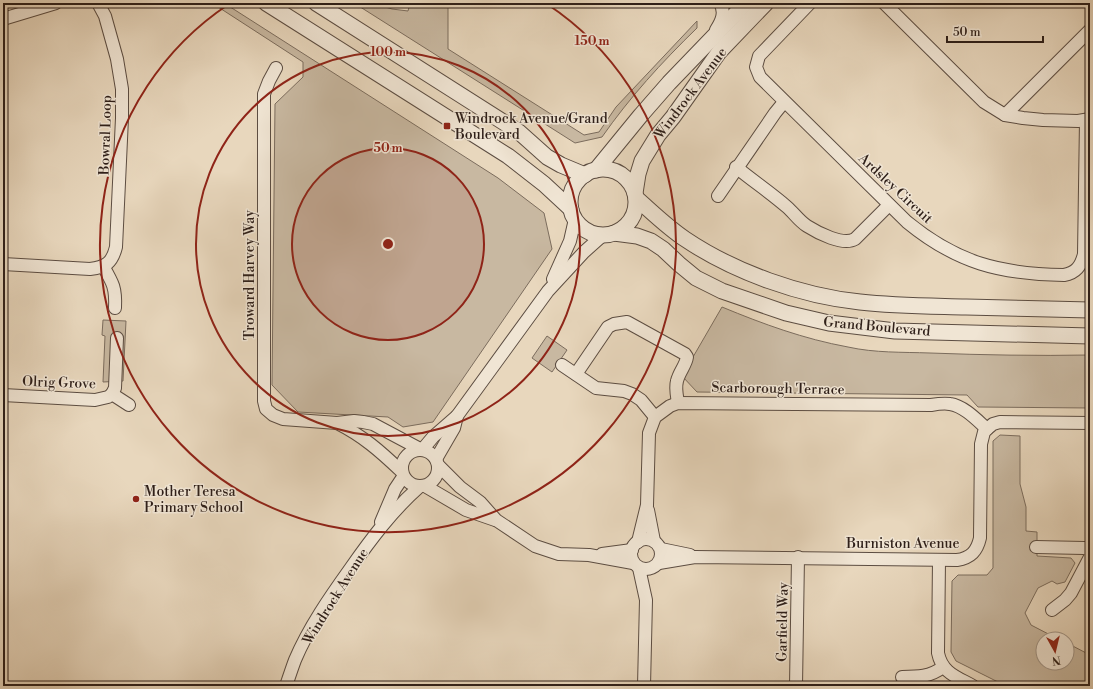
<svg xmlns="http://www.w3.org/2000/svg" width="1093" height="689" viewBox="0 0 1093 689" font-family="'Libre Bodoni',serif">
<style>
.green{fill:#c8b8a1;stroke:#7b6c5d}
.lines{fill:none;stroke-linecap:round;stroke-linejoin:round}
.minor-casing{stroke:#5c4d42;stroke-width:14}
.tertiary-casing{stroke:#5c4d42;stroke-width:17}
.minor{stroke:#f0e5d4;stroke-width:12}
.tertiary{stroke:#f0e5d4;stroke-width:15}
.ring{fill:none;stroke:#8f2418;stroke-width:2}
.poi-dot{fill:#8f2418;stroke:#f0e5d4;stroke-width:1.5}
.labels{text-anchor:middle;stroke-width:3;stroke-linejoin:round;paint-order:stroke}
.street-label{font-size:14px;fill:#2e1f19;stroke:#f0e5d4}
.poi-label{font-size:14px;fill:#2e1f19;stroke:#f0e5d4;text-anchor:start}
.centre{fill:#8f2418;stroke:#f0e5d4;stroke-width:2}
.ring-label{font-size:12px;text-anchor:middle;font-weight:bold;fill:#8f2418;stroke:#f0e5d4;stroke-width:3;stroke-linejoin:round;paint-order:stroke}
</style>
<rect width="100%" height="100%" fill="#e8d7bd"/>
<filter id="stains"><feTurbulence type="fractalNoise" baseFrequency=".005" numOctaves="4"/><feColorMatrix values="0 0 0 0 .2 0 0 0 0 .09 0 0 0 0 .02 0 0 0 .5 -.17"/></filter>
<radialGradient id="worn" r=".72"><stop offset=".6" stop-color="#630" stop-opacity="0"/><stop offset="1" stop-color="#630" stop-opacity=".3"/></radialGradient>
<g class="green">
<polygon points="212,3 224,3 498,178 544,213 552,249 433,422 403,427 388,417 298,412 272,385 275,104 303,77 303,62"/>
<path d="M354 3H372L392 9 408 11 410 3H448V49L584 135 599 132 616 107 697 21V28C661 63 630 97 602 137L575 143Z"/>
<path d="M722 307C763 324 804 339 848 347 875 353 902 352 930 353 983 355 1037 356 1090 355V408L978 407 967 395 697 392 682 376Z"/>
<polygon points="103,320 126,321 123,381 103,382 105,336 102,335"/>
<polygon points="547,336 567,350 552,372 532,358"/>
<polygon points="1000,435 1020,436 1020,484 1026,507 1026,531 1037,532 1037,556 1071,558 1075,563 1065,582 1057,584 1052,581 1038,588 1025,613 1031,625 1058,639 1043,639 1043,663 1067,663 1067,643 1090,655 1090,686 1006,686 956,661 951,652 952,581 958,575 987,575 993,568 993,441"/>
</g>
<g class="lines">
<defs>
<g id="minor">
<path d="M810 3 759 56 756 67 760 77 907 222C957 263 1000 274 1064 275 1076 273 1081 266 1084 254L1086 120"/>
<polyline points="884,3 984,102 1005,115 1023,118 1043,120 1078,121 1090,119"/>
<polyline points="3,19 56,3"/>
<path d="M716 30C721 22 726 13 720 3"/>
<polyline points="276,68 269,81 264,94 264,401 266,409 273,415 283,419 337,423 354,421 363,422 373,424 420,449"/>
<polyline points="1005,115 1090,30"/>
<path d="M736 167C753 181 771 193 787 207 794 213 799 221 807 226 818 233 843 246 855 239L889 205"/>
<polyline points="718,196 775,113 784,102"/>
<path d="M3 264 90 269C106 267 112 263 116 247L122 118V89L117 59 105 16 98 3"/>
<path d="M103 266C113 283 116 288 115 308"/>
<polyline points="553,279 570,241 575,219"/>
<polyline points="562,365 596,388 624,391 632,394 641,400 655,417"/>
<path d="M576 374 608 327 614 324 627 322 685 354 687 357C686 365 679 372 677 381 675 388 677 396 678 403"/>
<polyline points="112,394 115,388 117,338"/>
<polyline points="3,395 95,400 108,397 112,394 129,405"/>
<path d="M337 423C363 436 380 451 401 471"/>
<circle cx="420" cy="468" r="18"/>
<polyline points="422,450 433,437 457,416 548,291 584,252 603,235"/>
<polyline points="436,459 454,428 457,416"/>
<polyline points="438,465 460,487 480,502 496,520 535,546 559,554 589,555 633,563"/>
<polyline points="425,486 466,510 495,520"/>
<polyline points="648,510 654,541"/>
<polyline points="381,522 395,489 403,477"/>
<circle cx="646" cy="554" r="15"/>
<path d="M638 542 647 505 649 433 655 417 670 406 678 403 931 405C937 404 944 403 950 404 964 406 977 420 987 429"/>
<polyline points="1036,547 1084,548 1090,549"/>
<polyline points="661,549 690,555"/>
<polyline points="602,554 632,550"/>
<path d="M939 560 938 653C942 673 957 677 973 686"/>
<path d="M659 563 695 557 957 560C971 558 977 551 980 538L981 444 984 432 987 429 993 424 1000 422 1090 423"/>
<polyline points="639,568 646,600 644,686"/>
<polyline points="1052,610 1065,600 1071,593 1090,557"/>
<path d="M902 677C918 677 930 677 943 667"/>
<path d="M286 686C289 677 292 668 295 660 309 627 330 597 350 569 371 539 392 511 419 487"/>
<polyline points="796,686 798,557"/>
</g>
<g id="tertiary">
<polyline points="266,3 508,156 544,184 571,209"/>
<polyline points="316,3 519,132 547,157 561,165 585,175"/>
<circle cx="603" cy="202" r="33"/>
<polyline points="596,170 641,115 669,83 746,3"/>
<polyline points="635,193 638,174 642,161 658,135 673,117 719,52 766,3"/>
<path d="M636 198C652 212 667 227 685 239 734 272 801 296 860 302 895 306 930 306 966 307 1007 308 1049 309 1090 310"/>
<polyline points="614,233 637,236 651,241 663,249 679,264 696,278 722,291 786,313 829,323 895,331 1090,336"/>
</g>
</defs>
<use href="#minor" class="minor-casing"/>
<use href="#tertiary" class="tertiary-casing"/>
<use href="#minor" class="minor"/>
<use href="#tertiary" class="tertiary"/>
</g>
<circle cx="388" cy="244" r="96" fill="#8f2418" fill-opacity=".12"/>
<g class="ring">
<circle cx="388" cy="244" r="96"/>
<circle cx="388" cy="244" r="192"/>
<path d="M547 4A288 288 0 1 1 229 4"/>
</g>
<g class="poi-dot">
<rect x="443" y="122" width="8" height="8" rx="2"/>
<circle cx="136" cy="499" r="4"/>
</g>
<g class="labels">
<g class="street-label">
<text transform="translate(690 93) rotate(-53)" y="5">Windrock Avenue</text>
<text transform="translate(105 135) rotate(-88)" y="5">Bowral Loop</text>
<text transform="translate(896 188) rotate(43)" y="5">Ardsley Circuit</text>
<text transform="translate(249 275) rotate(-90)" y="5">Troward Harvey Way</text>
<text transform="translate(877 326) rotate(5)" y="5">Grand Boulevard</text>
<text transform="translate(59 382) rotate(2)" y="5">Olrig Grove</text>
<text transform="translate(778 388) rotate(1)" y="5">Scarborough Terrace</text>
<text x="903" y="548">Burniston Avenue</text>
<text transform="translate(335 596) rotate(-58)" y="5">Windrock Avenue</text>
<text transform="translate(782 622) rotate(-89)" y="5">Garfield Way</text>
</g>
<g class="poi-label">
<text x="455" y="123">Windrock Avenue/Grand<tspan x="455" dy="16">Boulevard</tspan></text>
<text x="144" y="496">Mother Teresa<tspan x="144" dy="16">Primary School</tspan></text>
</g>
</g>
<circle cx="388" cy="244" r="6" class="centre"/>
<g class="ring-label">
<text x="592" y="45">150 m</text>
<text x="388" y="56">100 m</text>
<text x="388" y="152">50 m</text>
</g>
<rect width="1093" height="689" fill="none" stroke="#e8d7bd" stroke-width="16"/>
<rect x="4" y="4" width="1085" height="681" fill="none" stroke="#2e1f19" stroke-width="2"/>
<rect x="8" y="8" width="1077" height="673" fill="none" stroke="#2e1f19"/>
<g transform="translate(1055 651) rotate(172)"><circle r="19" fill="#f0e5d4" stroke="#a29689"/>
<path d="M0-3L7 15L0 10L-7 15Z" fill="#8f2418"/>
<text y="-6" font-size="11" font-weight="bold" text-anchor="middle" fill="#2e1f19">N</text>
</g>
<path d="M947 36v6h96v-6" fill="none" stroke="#2e1f19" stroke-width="2"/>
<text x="953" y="36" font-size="12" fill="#2e1f19" stroke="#f0e5d4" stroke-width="3" paint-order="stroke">50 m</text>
<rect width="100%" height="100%" filter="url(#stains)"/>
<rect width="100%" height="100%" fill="url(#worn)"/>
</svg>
